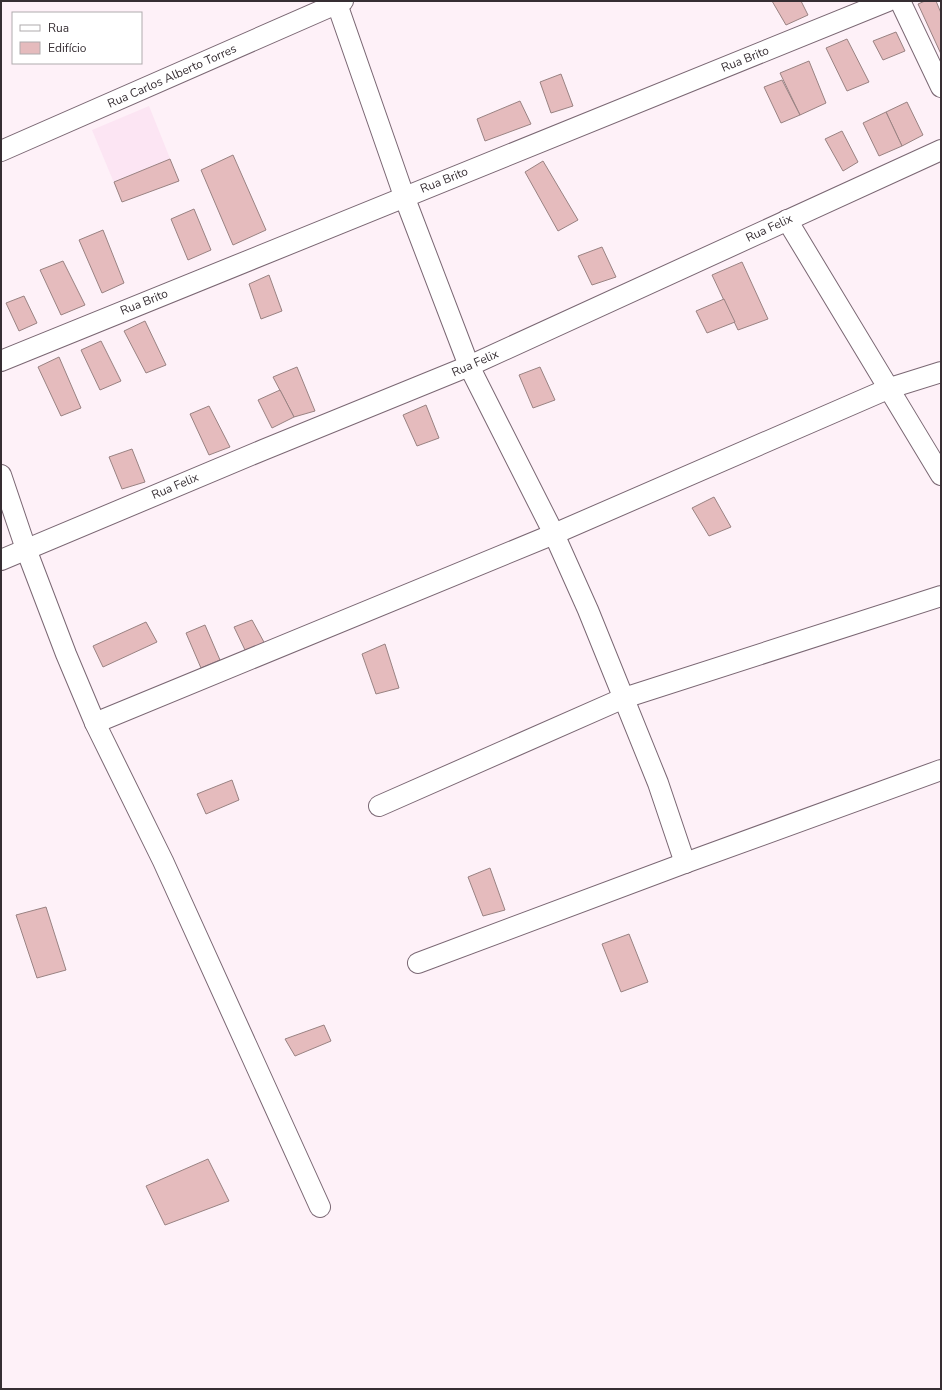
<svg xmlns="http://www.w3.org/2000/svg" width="942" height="1390" viewBox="0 0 942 1390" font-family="'Nunito Sans',sans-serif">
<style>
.built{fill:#fce5f3}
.building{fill:#e5bbbd;stroke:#998282}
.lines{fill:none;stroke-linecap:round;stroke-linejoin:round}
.minor-casing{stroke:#7a6773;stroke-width:22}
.minor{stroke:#fff;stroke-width:20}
.labels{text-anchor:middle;stroke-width:3.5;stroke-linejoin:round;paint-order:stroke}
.street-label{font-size:12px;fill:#362e33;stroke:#fff}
</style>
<rect width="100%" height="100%" fill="#fef1f8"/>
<polygon class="built" points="149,106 179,181 122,202 92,130"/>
<g class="building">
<polygon points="772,1 801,1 808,15 786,25"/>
<polygon points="925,1 936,1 941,13 941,54 918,4"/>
<polygon points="896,32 905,51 883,60 873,41"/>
<polygon points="847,39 869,82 847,91 826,48"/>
<polygon points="809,61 826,103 800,115 780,73"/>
<polygon points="561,74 573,106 551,113 540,82"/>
<polygon points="782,80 800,115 781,123 764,87"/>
<polygon points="520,101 531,124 485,141 477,119"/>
<polygon points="907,102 923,135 902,146 886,112"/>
<polygon points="886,112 902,146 879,156 863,123"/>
<polygon points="842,131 858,162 843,171 825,139"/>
<polygon points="233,155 266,230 233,245 201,170"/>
<polygon points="170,159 179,181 122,202 114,182"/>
<polygon points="543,161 578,220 558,231 525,172"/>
<polygon points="194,209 211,250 188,260 171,219"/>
<polygon points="103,230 124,283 102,293 79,240"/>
<polygon points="602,247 616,277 592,285 578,256"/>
<polygon points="63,261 85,305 61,315 40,270"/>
<polygon points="742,262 768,319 738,330 712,275"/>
<polygon points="269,275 282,311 261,319 249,284"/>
<polygon points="24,296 37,323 19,331 6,303"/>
<polygon points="724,299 735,322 707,333 696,311"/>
<polygon points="145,321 166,365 146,373 124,331"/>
<polygon points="101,341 121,381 100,390 81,350"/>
<polygon points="59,357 81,408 61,416 38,367"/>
<polygon points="297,367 315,411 294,417 273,377"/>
<polygon points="540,367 555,400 533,408 519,375"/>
<polygon points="280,390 294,417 272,428 258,400"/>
<polygon points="426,405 439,438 417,446 403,415"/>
<polygon points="209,406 230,447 209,455 190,414"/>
<polygon points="132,449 145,482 122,489 109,457"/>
<polygon points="714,497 731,527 709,536 692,508"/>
<polygon points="252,620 265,644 246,652 234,627"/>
<polygon points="146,622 157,642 103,667 93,646"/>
<polygon points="205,625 220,660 201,668 186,633"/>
<polygon points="385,644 399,688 376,694 362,654"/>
<polygon points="232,780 239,800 206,814 197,794"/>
<polygon points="490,868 505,910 483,916 468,877"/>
<polygon points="46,907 66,970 37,978 16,915"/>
<polygon points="629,934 648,982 621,992 602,944"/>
<polygon points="324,1025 331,1041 295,1056 285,1039"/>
<polygon points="208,1159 229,1201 165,1225 146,1186"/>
</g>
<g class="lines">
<defs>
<g id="minor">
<polyline points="336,1 404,196 469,366 554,534 588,610 658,783 685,863"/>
<polyline points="900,1 941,87"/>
<polyline points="1,151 343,1"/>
<polyline points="787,220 941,475"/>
<polyline points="1,361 888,1"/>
<polyline points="1,475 26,549 66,654 95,723 163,861 320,1207"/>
<polyline points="1,560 263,450 469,366 941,150"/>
<polyline points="95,723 554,534 890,388 941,372"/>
<polyline points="379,806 624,698 941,596"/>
<polyline points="418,963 685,863 941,770"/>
</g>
</defs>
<use href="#minor" class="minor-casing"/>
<use href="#minor" class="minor"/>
</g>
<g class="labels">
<g class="street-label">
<text transform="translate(745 59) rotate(-22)" y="4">Rua Brito</text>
<text transform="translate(172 76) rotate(-24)" y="4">Rua Carlos Alberto Torres</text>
<text transform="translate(444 180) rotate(-22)" y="4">Rua Brito</text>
<text transform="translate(769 228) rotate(-25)" y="4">Rua Felix</text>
<text transform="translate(144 302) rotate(-22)" y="4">Rua Brito</text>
<text transform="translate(475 363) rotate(-24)" y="4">Rua Felix</text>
<text transform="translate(175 486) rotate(-23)" y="4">Rua Felix</text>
</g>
</g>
<rect width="942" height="1390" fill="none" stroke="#362e33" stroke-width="4"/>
<rect x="12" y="12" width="130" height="52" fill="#ffffff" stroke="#afabad"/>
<rect x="20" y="25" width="20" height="6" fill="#ffffff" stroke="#afabad"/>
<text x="48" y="32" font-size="12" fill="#362e33">Rua</text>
<rect x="20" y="42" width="20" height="12" fill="#e5bbbd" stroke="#afabad"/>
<text x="48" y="52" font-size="12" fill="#362e33">Edifício</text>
</svg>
